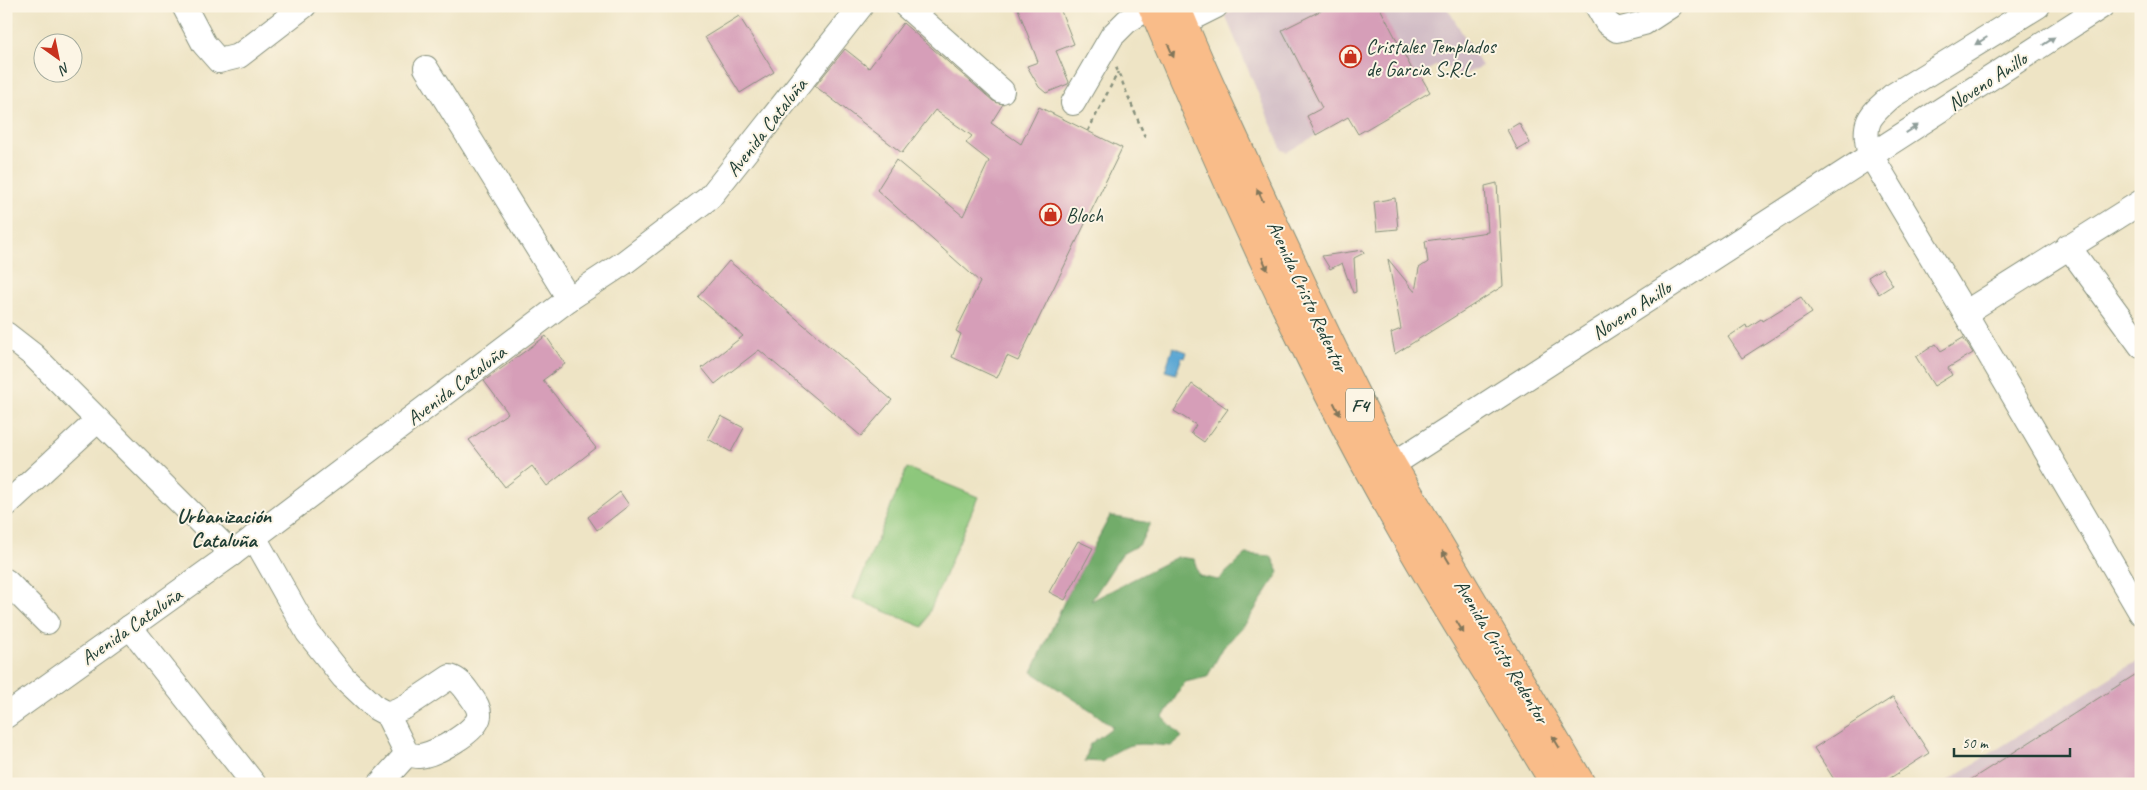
<svg xmlns="http://www.w3.org/2000/svg" width="2147" height="790" viewBox="0 0 2147 790" font-family="Caveat,sans-serif">
<style>
.industrial{fill:#d2bdc6}
.green{fill:#8dc77b;stroke:#568258}
.forest{fill:#72ac6b;stroke:#487450}
.water{fill:#5ca7d4;stroke:#3e7284}
.building{fill:#d69eb8}
.lines{fill:none;stroke-linecap:round;stroke-linejoin:round}
.minor-casing{stroke:#86907c;stroke-width:26}
.highway-casing{stroke:#86907c;stroke-width:30}
.path{stroke:#86907c;stroke-width:2.5;stroke-dasharray:4 4;stroke-linecap:butt}
.minor{stroke:#fff;stroke-width:24}
.highway{stroke:#f9bc89;stroke-width:28}
.oneway{fill:#8f9e9a}
.oneway2{fill:#81765a}
.labels{text-anchor:middle;stroke-width:4;stroke-linejoin:round;paint-order:stroke}
.shield{fill:#fcf5e5;stroke:#617469;stroke-width:1}
.shield-label{font-size:19px;font-weight:bold;fill:#1f3d34}
.poi-label{font-size:20px;fill:#1f3d34;stroke:#fcf5e5;text-anchor:start}
.street-label{font-size:20px;fill:#1f3d34;stroke:#fcf5e5}
.neighbourhood-label{font-size:21px;font-weight:bold;fill:#1f3d34;stroke:#fcf5e5}
</style>
<rect width="100%" height="100%" fill="#fcf5e5"/>
<filter id="ink" filterUnits="userSpaceOnUse"><feTurbulence type="fractalNoise" baseFrequency=".02" numOctaves="2"/><feDisplacementMap in="SourceGraphic" scale="10" xChannelSelector="R" yChannelSelector="G"/><feConvolveMatrix kernelMatrix="1 2 1 2 8 2 1 2 1" color-interpolation-filters="sRGB"/></filter>
<filter id="wash" filterUnits="userSpaceOnUse"><feTurbulence type="fractalNoise" baseFrequency=".0096" numOctaves="4" result="noise"/><feDisplacementMap in="SourceGraphic" scale="20" xChannelSelector="R" yChannelSelector="G"/><feGaussianBlur stdDeviation="1.12" result="paint"/><feColorMatrix in="noise" values="0 0 0 0 0 0 0 0 0 0 0 0 0 0 0 0 0 1.4 0 .05"/><feComposite in="paint" operator="in"/></filter>
<g filter="url(#wash)">
<rect width="100%" height="100%" fill="#eee4c5"/>
<g class="industrial">
<polygon points="1243,6 1446,6 1482,66 1459,77 1450,68 1437,65 1287,152 1282,150 1225,15"/>
<polygon points="2141,658 2141,784 1942,784"/>
</g>
<polygon class="green" points="907,468 978,497 923,627 853,598"/>
<path class="forest" d="M1110 516 1150 523 1140 544 1122 554 1091 601 1177 557 1194 559 1199 576 1218 580 1246 554 1271 556 1279 572 1247 622 1223 648 1207 677 1185 682 1163 717 1182 737 1171 746C1138 744 1130 739 1102 762L1085 761 1090 744 1113 727 1092 711 1032 672 1065 600Z"/>
<polygon class="water" points="1173,347 1187,352 1185,358 1182,357 1176,374 1165,371"/>
<g id="blocks">
<g class="building">
<polygon points="1017,6 1059,6 1074,44 1056,51 1069,82 1068,84 1046,93 1039,87 1027,66 1038,62"/>
<polygon points="1330,6 1379,6 1416,77 1420,75 1430,92 1358,134 1348,117 1316,135 1307,116 1322,108 1282,30"/>
<polygon points="739,16 774,72 740,93 705,37"/>
<polygon points="903,23 993,101 1003,104 991,123 1021,144 1039,107 1122,148 1018,361 1007,356 997,378 952,357 961,334 956,331 980,282 877,190 896,160 963,216 989,161 966,143 972,136 935,110 902,153 815,86 845,49 869,68"/>
<polygon points="1519,123 1530,143 1518,150 1507,130"/>
<polygon points="1497,183 1503,286 1395,354 1391,333 1401,329 1388,259 1415,292 1419,268 1428,262 1425,241 1488,232 1485,186"/>
<polygon points="1395,198 1398,229 1377,231 1374,202"/>
<polygon points="1363,250 1364,253 1354,258 1356,292 1353,293 1342,263 1330,269 1322,256"/>
<polygon points="729,261 892,400 861,436 759,350 715,384 702,368 743,336 698,297"/>
<polygon points="1882,268 1893,285 1879,294 1868,277"/>
<polygon points="1801,297 1812,313 1742,358 1728,337 1746,325 1747,328 1761,319 1762,321"/>
<polygon points="546,336 565,364 543,380 596,448 547,486 532,466 505,487 469,440 508,413 484,381"/>
<polygon points="1963,338 1973,353 1948,368 1952,375 1934,386 1916,357 1936,344 1941,351"/>
<polygon points="1192,384 1228,409 1204,442 1191,433 1196,425 1174,411"/>
<polygon points="721,416 744,428 731,452 708,439"/>
<polygon points="620,492 629,505 597,530 588,517"/>
<polygon points="1078,541 1093,548 1065,600 1049,592"/>
<polygon points="2141,671 2141,784 1964,784"/>
<polygon points="1893,697 1929,753 1881,784 1837,784 1814,748"/>
</g>
</g>
</g>
<g filter="url(#ink)">
<use href="#blocks" fill-opacity="0" stroke="#86907c" stroke-width="1"/>
<g class="lines">
<defs>
<g id="minor">
<polyline points="184,6 204,44 219,61 239,56 304,6"/>
<polyline points="906,6 1002,91"/>
<polyline points="1597,6 1607,23 1617,30 1644,23 1670,6"/>
<path d="M2038 6 1892 96C1869 116 1861 123 1870 154L1965 313 2141 202"/>
<polyline points="1182,23 1216,6"/>
<polyline points="426,68 569,299"/>
<polyline points="1073,103 1112,36 1127,21 1152,6"/>
<polyline points="2068,246 2141,346"/>
<polyline points="1965,313 2141,613"/>
<polyline points="6,334 33,355 232,554"/>
<polyline points="1392,465 2102,6"/>
<polyline points="6,505 98,420"/>
<path d="M254 537 308 633 343 677 376 708 387 714 407 754C411 755 415 756 419 756 434 755 477 732 479 716 480 708 474 701 470 695 464 687 460 680 450 677L405 707 387 714"/>
<polyline points="6,581 47,622"/>
<polyline points="130,627 254,784"/>
<polyline points="6,716 232,554 569,299 625,262 710,197 861,6"/>
<polyline points="380,784 407,754"/>
</g>
<g id="highway">
<path d="M1152 6C1227 183 1305 360 1400 527 1449 614 1504 698 1555 784"/>
<path d="M1176 6C1200 67 1229 126 1256 186 1300 280 1343 374 1392 465L1581 784"/>
</g>
</defs>
<use href="#minor" class="minor-casing"/>
<use href="#highway" class="highway-casing"/>
<g class="path">
<polyline points="1116,67 1145,137"/>
<polyline points="1088,131 1118,72"/>
</g>
<use href="#minor" class="minor"/>
<use href="#highway" class="highway"/>
</g>
<defs><path id="oneway-solid" d="M-6-.8H1V-3.2L6.5 0L1 3.2V.8H-6Z" transform="scale(1.25)"/></defs>
<g class="oneway">
<use href="#oneway-solid" transform="translate(1981 41) rotate(148)"/>
<use href="#oneway-solid" transform="translate(2049 41) rotate(-33)"/>
<use href="#oneway-solid" transform="translate(1912 129) rotate(-33)"/>
</g>
<g class="oneway2">
<use href="#oneway-solid" transform="translate(1171 51) rotate(67)"/>
<use href="#oneway-solid" transform="translate(1260 195) rotate(-115)"/>
<use href="#oneway-solid" transform="translate(1265 264) rotate(66)"/>
<use href="#oneway-solid" transform="translate(1337 409) rotate(63)"/>
<use href="#oneway-solid" transform="translate(1446 557) rotate(-121)"/>
<use href="#oneway-solid" transform="translate(1460 627) rotate(59)"/>
<use href="#oneway-solid" transform="translate(1556 742) rotate(-121)"/>
</g>
</g>
<defs>
<symbol id="shop-ring" viewBox="-11 -11 22 22"><circle r="9.5" fill="#fcf5e5" stroke="#c8321e" stroke-width="1.5"/><path d="M-5-2.5h2.3a2.7 3.5 0 0 1 5.4 0H5L5.5 6h-11ZM-1.5-2.5h3a1.5 2.3 0 0 0-3 0Z" fill="#c8321e"/></symbol>
</defs>
<g fill-rule="evenodd">
<use href="#shop-ring" x="1338" y="44" width="25" height="25"/>
<use href="#shop-ring" x="1038" y="202" width="25" height="25"/>
</g>
<g class="labels">
<rect class="shield" x="1346" y="388.5" width="28" height="33" rx="4"/>
<g class="shield-label">
<text x="1360" y="412">F4</text>
</g>
<g class="poi-label">
<text x="1366" y="53">Cristales Templados<tspan x="1366" dy="23">de Garcia S.R.L.</tspan></text>
<text x="1066" y="222">Bloch</text>
</g>
<g class="street-label">
<text transform="translate(1987 81) rotate(-33)" y="7">Noveno Anillo</text>
<text transform="translate(766 127) rotate(-52)" y="7">Avenida Cataluña</text>
<text transform="translate(1308 296) rotate(65)" y="7">Avenida Cristo Redentor</text>
<text transform="translate(1631 310) rotate(-33)" y="7">Noveno Anillo</text>
<text transform="translate(456 385) rotate(-37)" y="7">Avenida Cataluña</text>
<text transform="translate(131 626) rotate(-35)" y="7">Avenida Cataluña</text>
<text transform="translate(1502 651) rotate(59)" y="7">Avenida Cristo Redentor</text>
</g>
<g class="neighbourhood-label">
<text x="224" y="523">Urbanización<tspan x="224" dy="24">Cataluña</tspan></text>
</g>
</g>
<rect width="2147" height="790" fill="none" stroke="#fcf5e5" stroke-width="25"/>
<g transform="translate(58 58) rotate(147)"><circle r="24" fill="#fcf5e5" stroke="#a4ab9e"/>
<path d="M0-4L9 19L0 12L-9 19Z" fill="#c8321e"/>
<text y="-8" font-size="14" font-weight="bold" text-anchor="middle" fill="#1f3d34">N</text>
</g>
<path d="M1954 748v8h116v-8" fill="none" stroke="#1f3d34" stroke-width="2.5"/>
<text x="1962" y="748" font-size="15" fill="#1f3d34" stroke="#fcf5e5" stroke-width="4" paint-order="stroke">50 m</text>
</svg>
